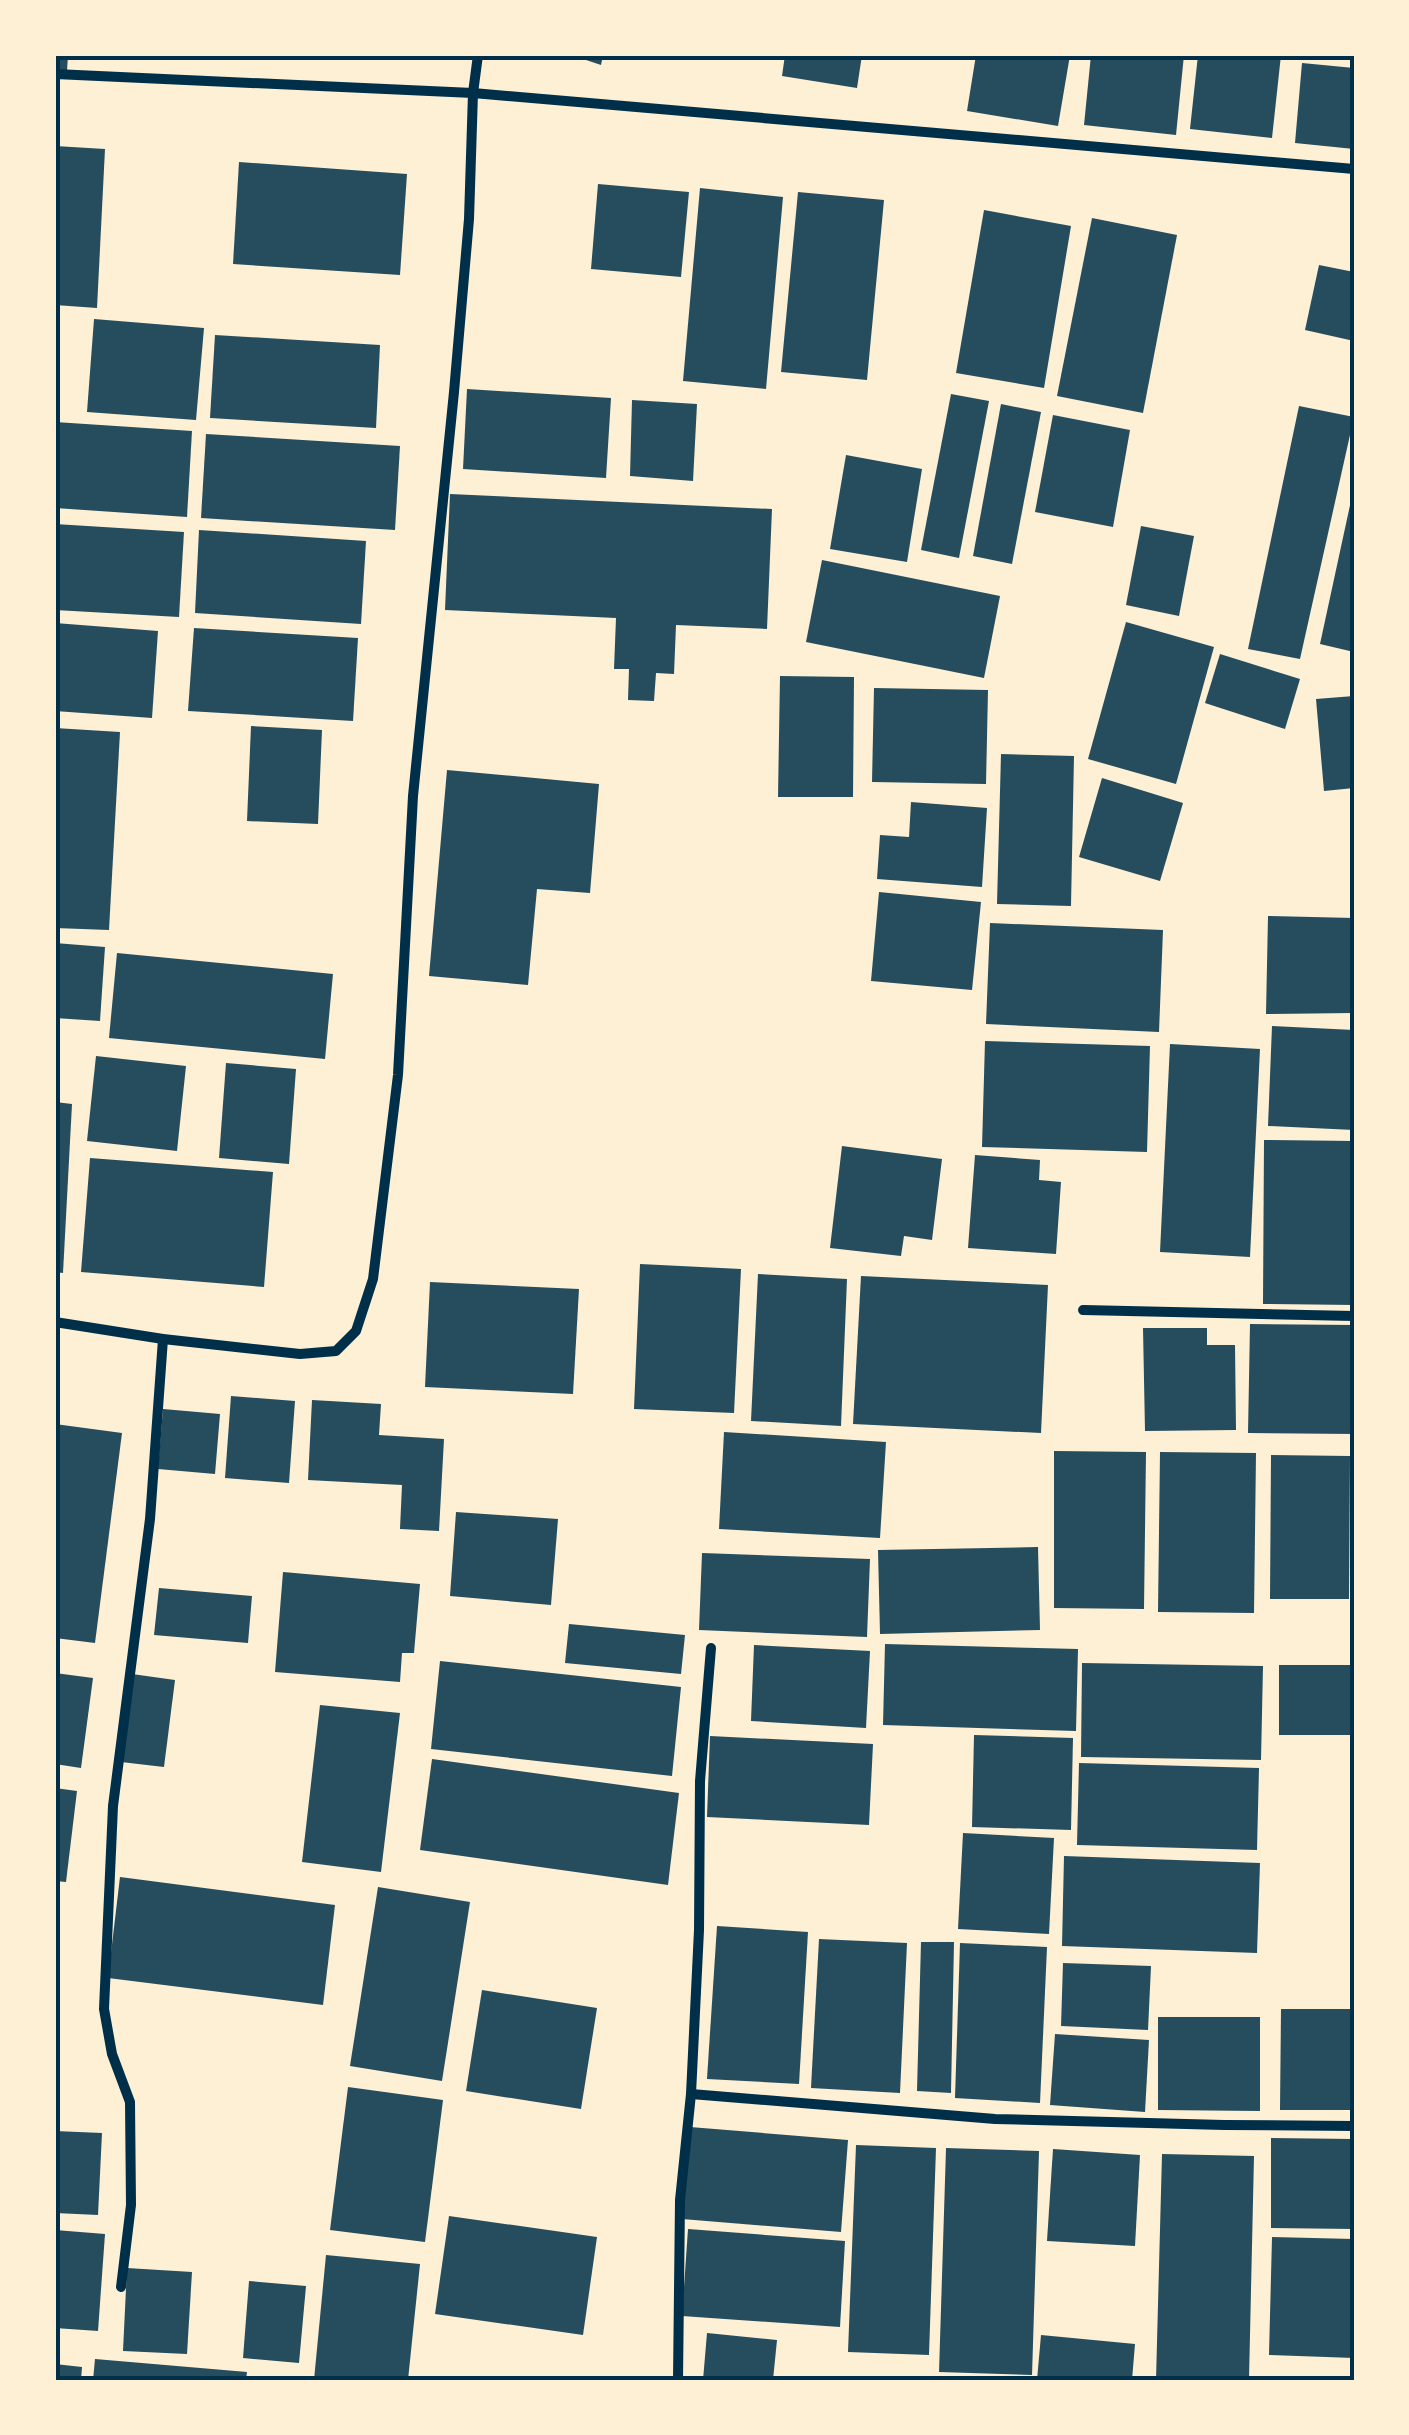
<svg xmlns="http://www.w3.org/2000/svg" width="1409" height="2435" viewBox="0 0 1409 2435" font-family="Georgia,serif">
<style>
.building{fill:#264d5e}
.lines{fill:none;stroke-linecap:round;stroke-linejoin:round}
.minor{stroke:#003049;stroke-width:10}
.neatline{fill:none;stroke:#003049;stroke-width:4}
</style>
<rect width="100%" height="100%" fill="#fdf0d5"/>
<g class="building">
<polygon points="55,55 68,55 67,71 55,70"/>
<polygon points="571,55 603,55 601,65"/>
<polygon points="785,55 862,55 857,88 782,76"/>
<polygon points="976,55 1070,55 1058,126 967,111"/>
<polygon points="1091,55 1184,55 1176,135 1084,125"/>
<polygon points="1198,55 1281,55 1272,138 1190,129"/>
<polygon points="1302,63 1354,68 1354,149 1295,143"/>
<polygon points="55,146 105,149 97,308 55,305"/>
<polygon points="239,162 407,174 400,275 233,264"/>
<polygon points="598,184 689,192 681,277 591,269"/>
<polygon points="700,188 783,197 766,389 683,381"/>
<polygon points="798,192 884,200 867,380 781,372"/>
<polygon points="984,210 1071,226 1044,388 956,373"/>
<polygon points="1092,218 1177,235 1143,413 1057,396"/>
<polygon points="1319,265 1354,272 1354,341 1305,330"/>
<polygon points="94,319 204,328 196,420 87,412"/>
<polygon points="215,335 380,345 376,428 210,418"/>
<polygon points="467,389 611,398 606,478 463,469"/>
<polygon points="951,394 989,401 959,558 921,550"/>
<polygon points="632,400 697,404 693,481 630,476"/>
<polygon points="1001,404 1041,412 1012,564 973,556"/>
<polygon points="1299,406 1354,417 1300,659 1248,649"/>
<polygon points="1053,415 1130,430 1113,527 1035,512"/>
<polygon points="55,422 192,431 187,517 55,508"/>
<polygon points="206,434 400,446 395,530 201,518"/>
<polygon points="846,455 922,469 907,562 830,549"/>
<polygon points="450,494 772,509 767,629 676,625 674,674 656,673 654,701 628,700 629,669 614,669 616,618 445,610"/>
<polygon points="1352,496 1354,496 1354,652 1320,644"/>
<polygon points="55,524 184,532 179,617 55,610"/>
<polygon points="1141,526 1194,536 1179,616 1126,605"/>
<polygon points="199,530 366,541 361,624 195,613"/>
<polygon points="822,560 1000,596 984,678 806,642"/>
<polygon points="1126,622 1214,647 1176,784 1088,759"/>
<polygon points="55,623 158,631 152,718 55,711"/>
<polygon points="194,628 358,638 353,721 188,711"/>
<polygon points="1220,654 1300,679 1285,729 1205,703"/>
<polygon points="780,676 854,677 853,797 778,797"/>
<polygon points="874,688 988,690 986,784 872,782"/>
<polygon points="1354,696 1354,788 1324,791 1316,699"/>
<polygon points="251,726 322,730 318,824 247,821"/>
<polygon points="55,728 120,732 109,930 55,928"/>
<polygon points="1001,754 1074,756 1071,906 997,904"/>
<polygon points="447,770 599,784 590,893 537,889 528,985 429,976"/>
<polygon points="1102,778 1183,803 1160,881 1079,857"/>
<polygon points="911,802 987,808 982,887 877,879 880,835 909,837"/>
<polygon points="879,892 981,902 972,990 871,981"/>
<polygon points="1268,916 1354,918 1354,1013 1266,1014"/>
<polygon points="990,923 1163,930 1159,1032 986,1024"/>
<polygon points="55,943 105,947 100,1021 55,1018"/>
<polygon points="117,953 333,974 325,1059 109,1038"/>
<polygon points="1272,1026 1354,1030 1354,1130 1268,1126"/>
<polygon points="985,1041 1150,1046 1147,1152 982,1147"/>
<polygon points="1170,1044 1260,1049 1250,1257 1160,1252"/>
<polygon points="96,1056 186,1066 177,1151 87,1141"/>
<polygon points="226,1063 296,1069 289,1164 219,1158"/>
<polygon points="55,1102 72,1104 63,1273 55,1272"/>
<polygon points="1264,1140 1354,1141 1354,1305 1263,1304"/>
<polygon points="842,1146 942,1159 932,1240 904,1236 901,1256 830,1248"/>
<polygon points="975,1155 1040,1160 1039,1180 1061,1182 1056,1254 968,1248"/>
<polygon points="90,1158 273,1172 264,1287 81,1272"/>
<polygon points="640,1264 741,1269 734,1413 634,1409"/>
<polygon points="758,1274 847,1279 841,1426 751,1421"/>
<polygon points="861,1276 1048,1285 1041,1433 853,1424"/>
<polygon points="430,1282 579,1289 573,1394 425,1387"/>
<polygon points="1250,1324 1354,1325 1354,1434 1248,1433"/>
<polygon points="1143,1328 1207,1328 1207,1345 1235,1345 1236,1430 1145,1431"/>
<polygon points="231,1396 295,1401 289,1483 225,1478"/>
<polygon points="312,1400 381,1404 379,1435 444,1439 439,1531 400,1529 402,1485 308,1480"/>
<polygon points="163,1409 220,1414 215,1474 158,1469"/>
<polygon points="55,1424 122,1433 95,1643 55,1638"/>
<polygon points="724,1432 886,1442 880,1538 719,1529"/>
<polygon points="1054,1451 1146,1452 1144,1609 1054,1608"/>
<polygon points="1160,1452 1256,1453 1254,1613 1158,1612"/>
<polygon points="1271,1455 1350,1456 1349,1599 1270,1599"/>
<polygon points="456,1512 558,1519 551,1605 450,1596"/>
<polygon points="1038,1547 1040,1630 880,1634 878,1550"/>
<polygon points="702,1553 870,1559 867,1637 699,1630"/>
<polygon points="283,1572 420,1584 414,1653 402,1653 400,1682 275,1672"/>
<polygon points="159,1588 252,1596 248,1643 154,1635"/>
<polygon points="569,1624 685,1635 681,1674 565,1663"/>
<polygon points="885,1644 1078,1649 1076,1731 883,1725"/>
<polygon points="754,1645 870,1651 866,1728 751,1721"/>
<polygon points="440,1661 681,1687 672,1776 431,1749"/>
<polygon points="1082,1663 1263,1666 1261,1760 1081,1757"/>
<rect x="1279" y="1665" width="75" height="70"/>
<polygon points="55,1673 93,1678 81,1768 55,1764"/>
<polygon points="132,1674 175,1680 164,1767 121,1762"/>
<polygon points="320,1705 400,1713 381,1872 302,1862"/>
<polygon points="974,1735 1073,1738 1071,1830 972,1827"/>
<polygon points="710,1736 873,1744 869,1825 707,1817"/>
<polygon points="432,1759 679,1793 668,1885 420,1850"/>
<polygon points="1079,1763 1259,1768 1257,1850 1077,1845"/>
<polygon points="55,1788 77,1791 66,1882 55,1881"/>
<polygon points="963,1833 1054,1838 1049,1934 958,1929"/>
<polygon points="1064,1856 1260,1863 1257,1953 1062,1946"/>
<polygon points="120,1877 335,1905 323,2005 108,1978"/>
<polygon points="378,1887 470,1902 442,2081 350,2066"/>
<polygon points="717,1926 808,1932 799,2084 707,2079"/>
<polygon points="819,1939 907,1943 900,2093 811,2088"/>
<polygon points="921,1942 954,1942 951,2093 917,2091"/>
<polygon points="960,1943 1047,1947 1040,2103 955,2098"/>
<polygon points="1063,1963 1151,1966 1148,2030 1061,2026"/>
<polygon points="482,1990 597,2008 581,2109 466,2091"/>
<polygon points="1281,2009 1354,2009 1354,2110 1280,2110"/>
<polygon points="1158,2017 1260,2017 1260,2111 1158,2110"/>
<polygon points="1055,2034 1149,2040 1145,2112 1050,2105"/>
<polygon points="348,2087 443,2100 425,2242 330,2230"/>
<polygon points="690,2127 848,2140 841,2232 682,2219"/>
<polygon points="55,2131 102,2133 98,2215 55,2213"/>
<polygon points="1271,2138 1354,2139 1354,2229 1271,2228"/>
<polygon points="856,2145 936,2148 929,2355 848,2352"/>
<polygon points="946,2148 1039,2151 1032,2375 939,2372"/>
<polygon points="1053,2149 1140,2155 1135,2246 1047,2241"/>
<polygon points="1162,2154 1254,2156 1249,2380 1156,2380"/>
<polygon points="449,2216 597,2237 583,2335 435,2314"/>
<polygon points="688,2229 845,2241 840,2327 682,2316"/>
<polygon points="55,2230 105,2234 98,2331 55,2328"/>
<polygon points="1272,2237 1354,2239 1354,2358 1269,2355"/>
<polygon points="326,2255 420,2264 408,2380 314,2380"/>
<polygon points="127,2268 192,2272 187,2354 123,2351"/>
<polygon points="249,2281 306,2286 299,2363 243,2358"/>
<polygon points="707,2333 777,2340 773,2380 703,2380"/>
<polygon points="1041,2335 1135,2344 1132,2380 1037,2380"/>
<polygon points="95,2359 247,2372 246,2380 93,2380"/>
<polygon points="55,2364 82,2367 81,2380 55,2380"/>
</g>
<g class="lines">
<g class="minor">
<polyline points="55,74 473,93 1354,169"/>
<polyline points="1083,1310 1354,1316"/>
<polyline points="55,1322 163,1339 300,1354 336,1351 356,1331 373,1279 398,1075 413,796 454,392 469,219 473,93 478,55"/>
<polyline points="691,2094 995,2119 1224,2125 1354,2126"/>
<polyline points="121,2287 131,2205 130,2102 112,2054 104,2009 113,1806 150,1519 163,1339"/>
<polyline points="678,2380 680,2200 691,2094 699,1930 700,1781 711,1648"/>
</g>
</g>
<rect width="1409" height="2435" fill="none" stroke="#fdf0d5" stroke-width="115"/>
<rect x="58" y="58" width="1294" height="2320" class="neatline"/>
</svg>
